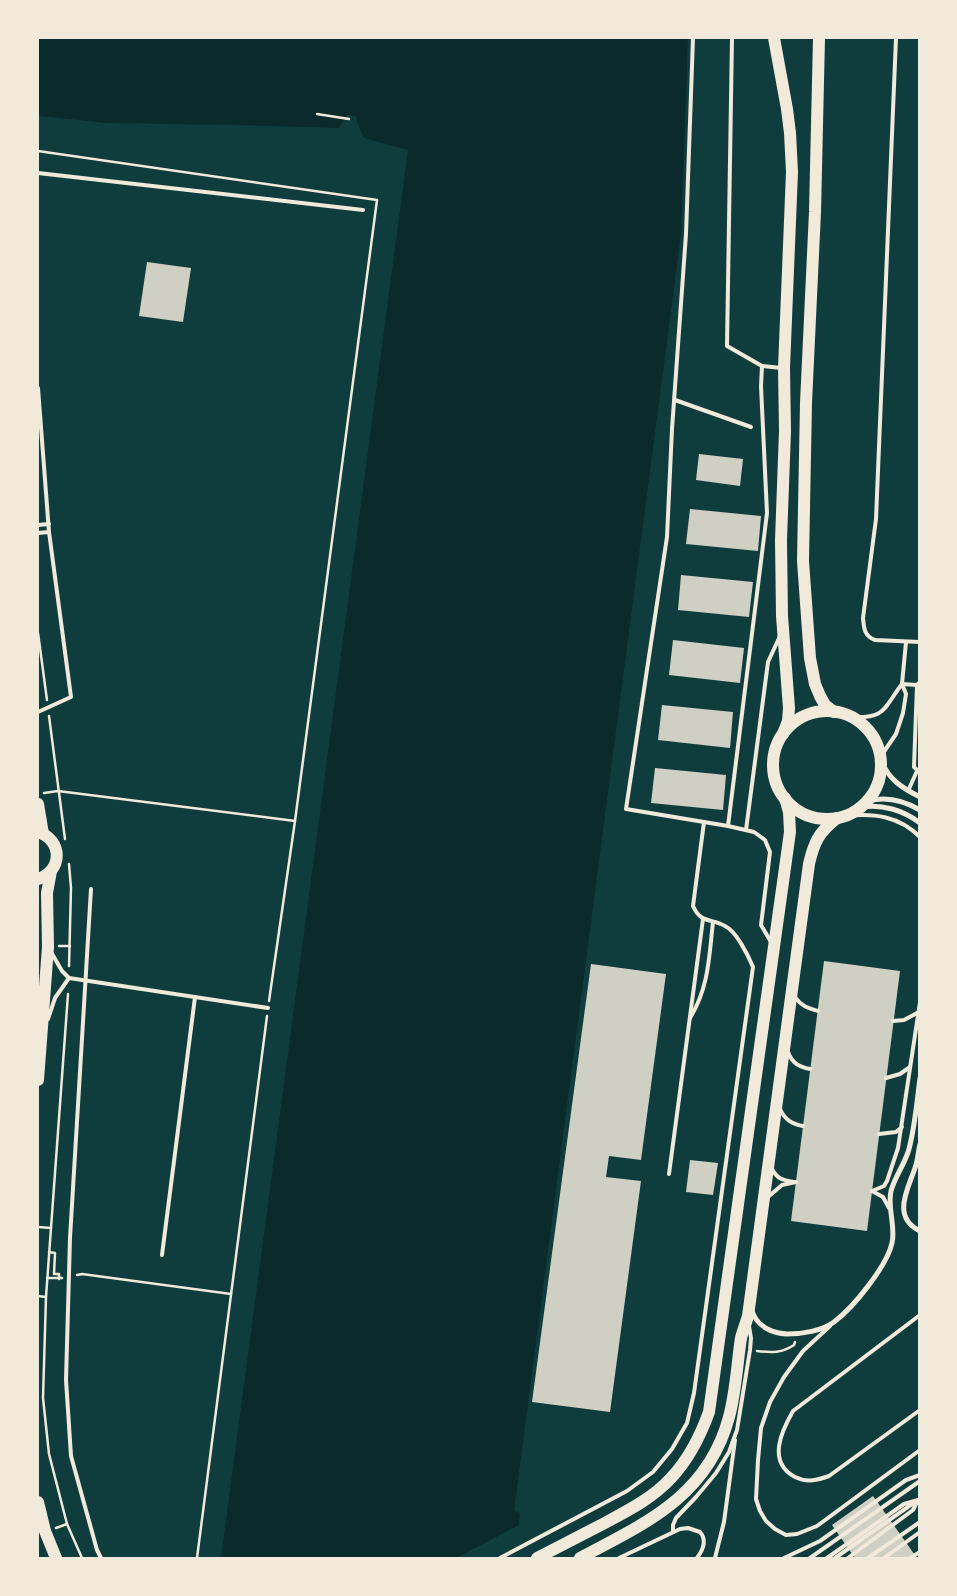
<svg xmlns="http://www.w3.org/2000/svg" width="957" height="1596" viewBox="0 0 957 1596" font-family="Literata,serif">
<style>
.water{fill:#0a2a2b}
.building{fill:#cfcfc3}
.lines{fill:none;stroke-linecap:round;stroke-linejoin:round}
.path{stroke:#f1e9da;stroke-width:2.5}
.service{stroke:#f1e9da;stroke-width:4}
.minor{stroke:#f1e9da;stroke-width:5}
.primary{stroke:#f1e9da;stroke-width:12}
.trunk{stroke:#f1e9da;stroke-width:12}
</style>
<rect width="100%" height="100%" fill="#0f3d3e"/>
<polygon class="water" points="38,38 688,38 681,234 514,1511 520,1513 519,1525 456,1558 221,1558 408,150 364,138 358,125 356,116 347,115 339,128 237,125 107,123 41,116 38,114"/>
<g class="building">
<polygon points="147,262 191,268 183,322 139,316"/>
<polygon points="699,454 743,459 740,486 696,480"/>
<polygon points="690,509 761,516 758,551 686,544"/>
<polygon points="681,575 753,582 749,617 678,610"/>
<polygon points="673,640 744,648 740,683 669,675"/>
<polygon points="662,705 733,712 730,748 658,740"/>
<polygon points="655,768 726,775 723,810 651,803"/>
<polygon points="824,961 900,971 867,1231 791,1221"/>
<polygon points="591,964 666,974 641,1160 609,1156 606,1177 641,1181 610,1412 532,1402"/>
<polygon points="690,1160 718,1163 713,1195 686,1192"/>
<polygon points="873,1496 917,1558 855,1558 832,1525"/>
</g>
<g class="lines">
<g class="path">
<polyline points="317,114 349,119"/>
<polyline points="38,151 377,200 295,821 269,1001"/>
<polyline points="38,633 47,700"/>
<polyline points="49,716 65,839"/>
<polyline points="44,793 58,791 295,821"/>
<polyline points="69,864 71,888 69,966"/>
<polyline points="59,946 70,946"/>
<polyline points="68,994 46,1297 43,1398 49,1454 67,1524 82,1558"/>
<polyline points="38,1227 51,1228"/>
<polyline points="49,1252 55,1253 54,1274 59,1274 59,1279"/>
<polyline points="77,1275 82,1274 231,1294"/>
<polyline points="47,1278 62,1278"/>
<polyline points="38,1296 46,1297"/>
<path d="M757 1351C772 1353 782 1353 794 1345L795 1342"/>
<polyline points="56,1528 67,1524"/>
<polyline points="197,1558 267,1016"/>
</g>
<g class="service">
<polyline points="693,38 686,234 672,429 667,537 626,809 728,826 754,832 765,840 770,852 761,925 771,942"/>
<polyline points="732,38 727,346 762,366"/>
<path d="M896 38 876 519 863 618C864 628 864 636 875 640L920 642"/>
<polyline points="38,173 363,210"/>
<polyline points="38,388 49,532 71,697 38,712"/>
<polyline points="675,400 751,427"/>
<polyline points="38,525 49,524"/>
<polyline points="38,533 49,532"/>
<polyline points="902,684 917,685 919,683"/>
<polyline points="917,685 914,767 920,773"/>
<path d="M850 717C886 719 883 709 902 684"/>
<polyline points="881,756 896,734 903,713 906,694 902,684 906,642"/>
<polyline points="908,791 917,771"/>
<path d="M846 816C874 813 899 816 920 837"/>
<polyline points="728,826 767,513 761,386 762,366 782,368"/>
<polyline points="746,830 768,662 780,636"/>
<polyline points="91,889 70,1238 66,1380 71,1456 97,1550 101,1558"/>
<polyline points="69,978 268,1008"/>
<path d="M795 997C801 1006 808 1008 818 1011"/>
<path d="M690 1018C709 987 709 957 713 922"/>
<polyline points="48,1019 55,998 69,978 62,971 51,952"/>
<polyline points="893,1021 904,1020 919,1012"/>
<path d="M788 1052C792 1063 799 1067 810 1069"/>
<polyline points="886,1078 900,1074 910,1067"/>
<path d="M780 1109C785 1120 792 1124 803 1126"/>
<polyline points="879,1134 896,1132 902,1127"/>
<path d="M772 1169C777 1179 783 1180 794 1182"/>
<polyline points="669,1174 703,919"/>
<polyline points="872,1191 884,1186 887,1181 898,1148 920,1002"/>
<polyline points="872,1191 883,1197 889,1208"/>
<polyline points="768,1197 782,1185 796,1182"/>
<polyline points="162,1255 195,997"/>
<path d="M920 1315 793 1411C781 1432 767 1462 795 1477 807 1483 818 1480 829 1476L920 1410"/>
<polyline points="830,1326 803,1351 784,1377 770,1402 761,1428 758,1460 756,1499 760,1511 766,1521 775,1529 786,1535 797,1534 817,1526 920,1450"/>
<polyline points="673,1531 673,1525 676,1518 696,1497 716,1473 729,1452 737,1430 750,1350 751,1338 749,1326"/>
<path d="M500 1558 627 1491 653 1472 672 1449 687 1423 694 1393 753 967C748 955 736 931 725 926 711 918 701 924 693 906L704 822"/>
<path d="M619 1558 680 1529 688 1528 700 1532C707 1540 703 1550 697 1558"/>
<polyline points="715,1558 724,1522 735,1440"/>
<polyline points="784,1558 820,1541 906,1480 920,1475"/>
<polyline points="810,1558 920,1481"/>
<polyline points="827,1558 904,1504 918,1500"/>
<polyline points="835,1558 915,1502"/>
<polyline points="848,1558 913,1510 917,1502"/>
<polyline points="868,1558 920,1522"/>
<polyline points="884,1558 920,1532"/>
<polyline points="910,1558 920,1552"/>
</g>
<g class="minor">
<path d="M881 760C888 779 902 788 920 797"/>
<path d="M868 801C887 796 903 800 920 810"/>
<path d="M862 807C882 804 903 810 920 823"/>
<path d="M920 1144C918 1152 918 1160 915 1168 908 1189 891 1217 920 1231"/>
<path d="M752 1311C757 1326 771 1333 787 1334 802 1334 822 1331 834 1322 853 1308 887 1266 892 1243 896 1226 887 1208 891 1191 895 1176 905 1164 909 1149 915 1126 917 1101 920 1078"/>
</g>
<g class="primary">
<polyline points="774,38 787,109 790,133 792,172 784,368 785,431 781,540 782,616 789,708 788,721 783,734"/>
<polyline points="819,38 815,212 806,403 803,561 810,658 815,684 820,696 825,705 834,712"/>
<circle cx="827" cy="765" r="54"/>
<path d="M537 1558C558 1547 580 1536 601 1525 625 1512 652 1499 671 1478 689 1459 700 1437 709 1412L790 832 789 812 785 798"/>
<path d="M580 1558C646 1523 708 1496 729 1417 736 1391 737 1364 741 1338 743 1330 746 1323 748 1316L809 864C814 842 819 832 837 818"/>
</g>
<g class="trunk">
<polyline points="38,804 43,834"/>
<path d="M38 832C63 840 63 871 38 879"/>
<polyline points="38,1080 48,947 47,893 51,871"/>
<polyline points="38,1502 45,1531 56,1558"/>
</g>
</g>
<rect width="957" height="1596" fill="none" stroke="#f1e9da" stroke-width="78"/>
</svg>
